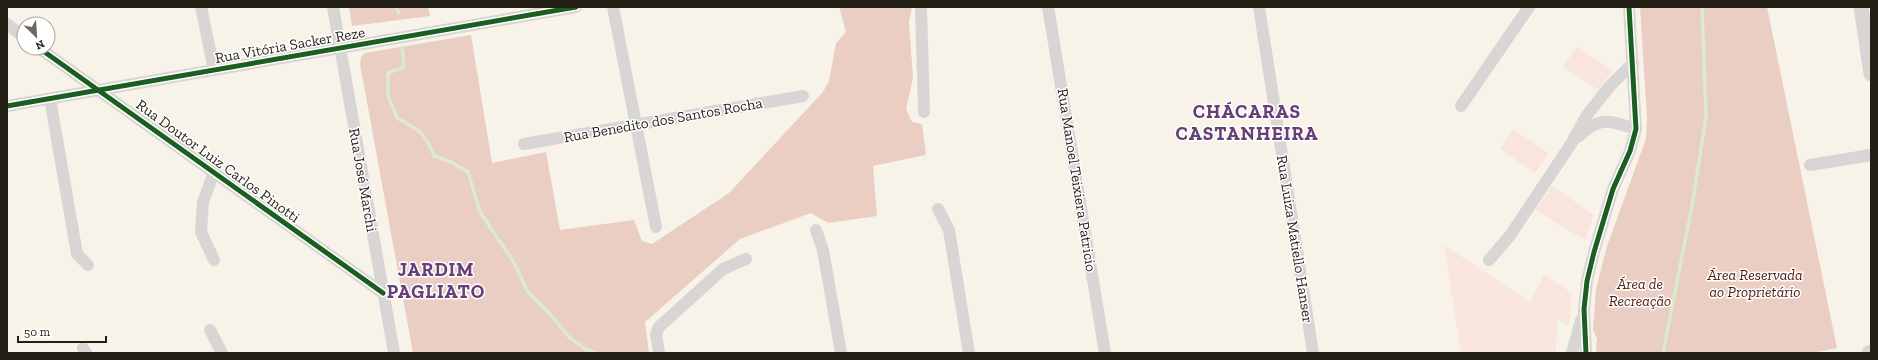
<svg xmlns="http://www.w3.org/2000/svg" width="1878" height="360" viewBox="0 0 1878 360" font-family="'Zilla Slab',serif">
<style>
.green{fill:#f9e5dd}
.forest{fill:#eacdc3}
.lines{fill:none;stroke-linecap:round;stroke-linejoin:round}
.stream{stroke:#dbebcc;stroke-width:3.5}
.minor{stroke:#d8d6d4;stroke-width:12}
.tertiary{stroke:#d8d6d4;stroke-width:15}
.cycleway-casing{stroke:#fff;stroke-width:8}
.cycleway{stroke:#1b5e20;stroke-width:5}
.labels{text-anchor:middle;stroke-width:3;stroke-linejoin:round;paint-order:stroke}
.street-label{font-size:15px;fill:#241f14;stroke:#fff}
.park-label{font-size:15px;font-style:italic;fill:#52180f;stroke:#fff}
.district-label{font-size:19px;font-weight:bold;letter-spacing:1px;fill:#673f77;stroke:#fff}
</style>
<rect width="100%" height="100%" fill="#f8f3e9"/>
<g class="green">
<polygon points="1577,47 1612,70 1599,90 1563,67"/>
<polygon points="1513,129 1549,153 1535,173 1500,149"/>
<polygon points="1552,186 1594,215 1585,240 1535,210"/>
<polygon points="1444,245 1530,302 1544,275 1572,293 1569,326 1557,319 1556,353 1461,353"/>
</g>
<g class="forest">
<polygon points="349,7 428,7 430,16 352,26"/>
<polygon points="839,7 912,7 909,22 913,78 906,109 912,122 922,124 926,155 873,166 877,216 828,223 811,213 740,239 645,322 649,353 413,353 360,64 361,57 365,53 471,35 492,163 546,152 560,230 634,220 642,241 652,244 729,193 823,92 829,81 836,43 846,32"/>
<polygon points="1640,7 1767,7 1837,348 1811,353 1596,353 1597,339 1593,330 1596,289 1607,246 1646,139 1647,118"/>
</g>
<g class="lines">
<g class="stream">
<polyline points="396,7 399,13"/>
<path d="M402 47 404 67 388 73V96L397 118C418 129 426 133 434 156L451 162 468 172 480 212 515 264 527 291 552 316 569 337 585 349 596 353"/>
<polyline points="1663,353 1692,206 1706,116 1702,7"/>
</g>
<g class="minor">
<polyline points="201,7 214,70"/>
<polyline points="333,7 394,353"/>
<polyline points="613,7 656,227"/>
<polyline points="921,7 924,112"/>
<polyline points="1048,7 1105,353"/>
<polyline points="1259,7 1313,353"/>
<polyline points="7,24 24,37"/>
<polyline points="39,48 383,293"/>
<polyline points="50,99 77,254 88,265"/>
<polyline points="7,106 576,7"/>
<polyline points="1461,106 1529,7"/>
<path d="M1578 137C1600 115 1609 121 1636 129"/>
<polyline points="524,144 803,96"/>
<polyline points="1810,165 1871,155"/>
<polyline points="214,172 203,202 201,232 214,260"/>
<polyline points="938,209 949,230 969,353"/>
<polyline points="816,230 823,250 841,353"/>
<polyline points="1489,260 1509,237 1571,144 1587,115 1610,86 1633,63"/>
<polyline points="210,330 222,353"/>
<polyline points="83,348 86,353"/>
<polyline points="659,353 656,334 659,327 723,269 746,259"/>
<polyline points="1572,353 1581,320"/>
<polyline points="1586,353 1584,309 1587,281 1594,252 1613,189 1630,151 1636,129 1629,7"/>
</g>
<g class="tertiary">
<polyline points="1861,7 1871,74"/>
<polyline points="1869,353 1871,352"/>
</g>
<defs>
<g id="cycleway">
<polyline points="39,48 383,293"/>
<polyline points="7,106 576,7"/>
<polyline points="1586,353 1584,309 1587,281 1594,252 1613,189 1630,151 1636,129 1629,7"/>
</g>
</defs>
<use href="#cycleway" class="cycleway-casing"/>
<use href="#cycleway" class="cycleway"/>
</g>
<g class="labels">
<g class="street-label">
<text transform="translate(290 45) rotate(-10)" y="5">Rua Vitória Sacker Reze</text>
<text transform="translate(663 120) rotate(-10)" y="5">Rua Benedito dos Santos Rocha</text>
<text transform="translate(218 161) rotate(36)" y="5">Rua Doutor Luiz Carlos Pinotti</text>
<text transform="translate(363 180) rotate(80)" y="5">Rua José Marchi</text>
<text transform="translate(1077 180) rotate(81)" y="5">Rua Manoel Teixiera Patricio</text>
<text transform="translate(1295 239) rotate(81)" y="5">Rua Luiza Matiello Hanser</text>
</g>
<g class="park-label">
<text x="1755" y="280">Área Reservada<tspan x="1755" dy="17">ao Proprietário</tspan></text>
<text x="1640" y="289">Área de<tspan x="1640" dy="17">Recreação</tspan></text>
</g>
<g class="district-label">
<text x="1247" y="118">CHÁCARAS<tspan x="1247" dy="22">CASTANHEIRA</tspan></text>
<text x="436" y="276">JARDIM<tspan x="436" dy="22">PAGLIATO</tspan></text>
</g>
</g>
<rect width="1878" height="360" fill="none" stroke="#241f14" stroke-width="16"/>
<g transform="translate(36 36) rotate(155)"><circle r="19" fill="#ffffff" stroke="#a7a5a1"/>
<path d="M0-3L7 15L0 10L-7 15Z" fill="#6e695f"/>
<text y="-6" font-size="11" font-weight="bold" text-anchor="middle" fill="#241f14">N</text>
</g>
<path d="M18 336v6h88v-6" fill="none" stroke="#241f14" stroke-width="2"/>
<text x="24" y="336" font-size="12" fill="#241f14" stroke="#ffffff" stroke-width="3" paint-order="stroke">50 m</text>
</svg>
